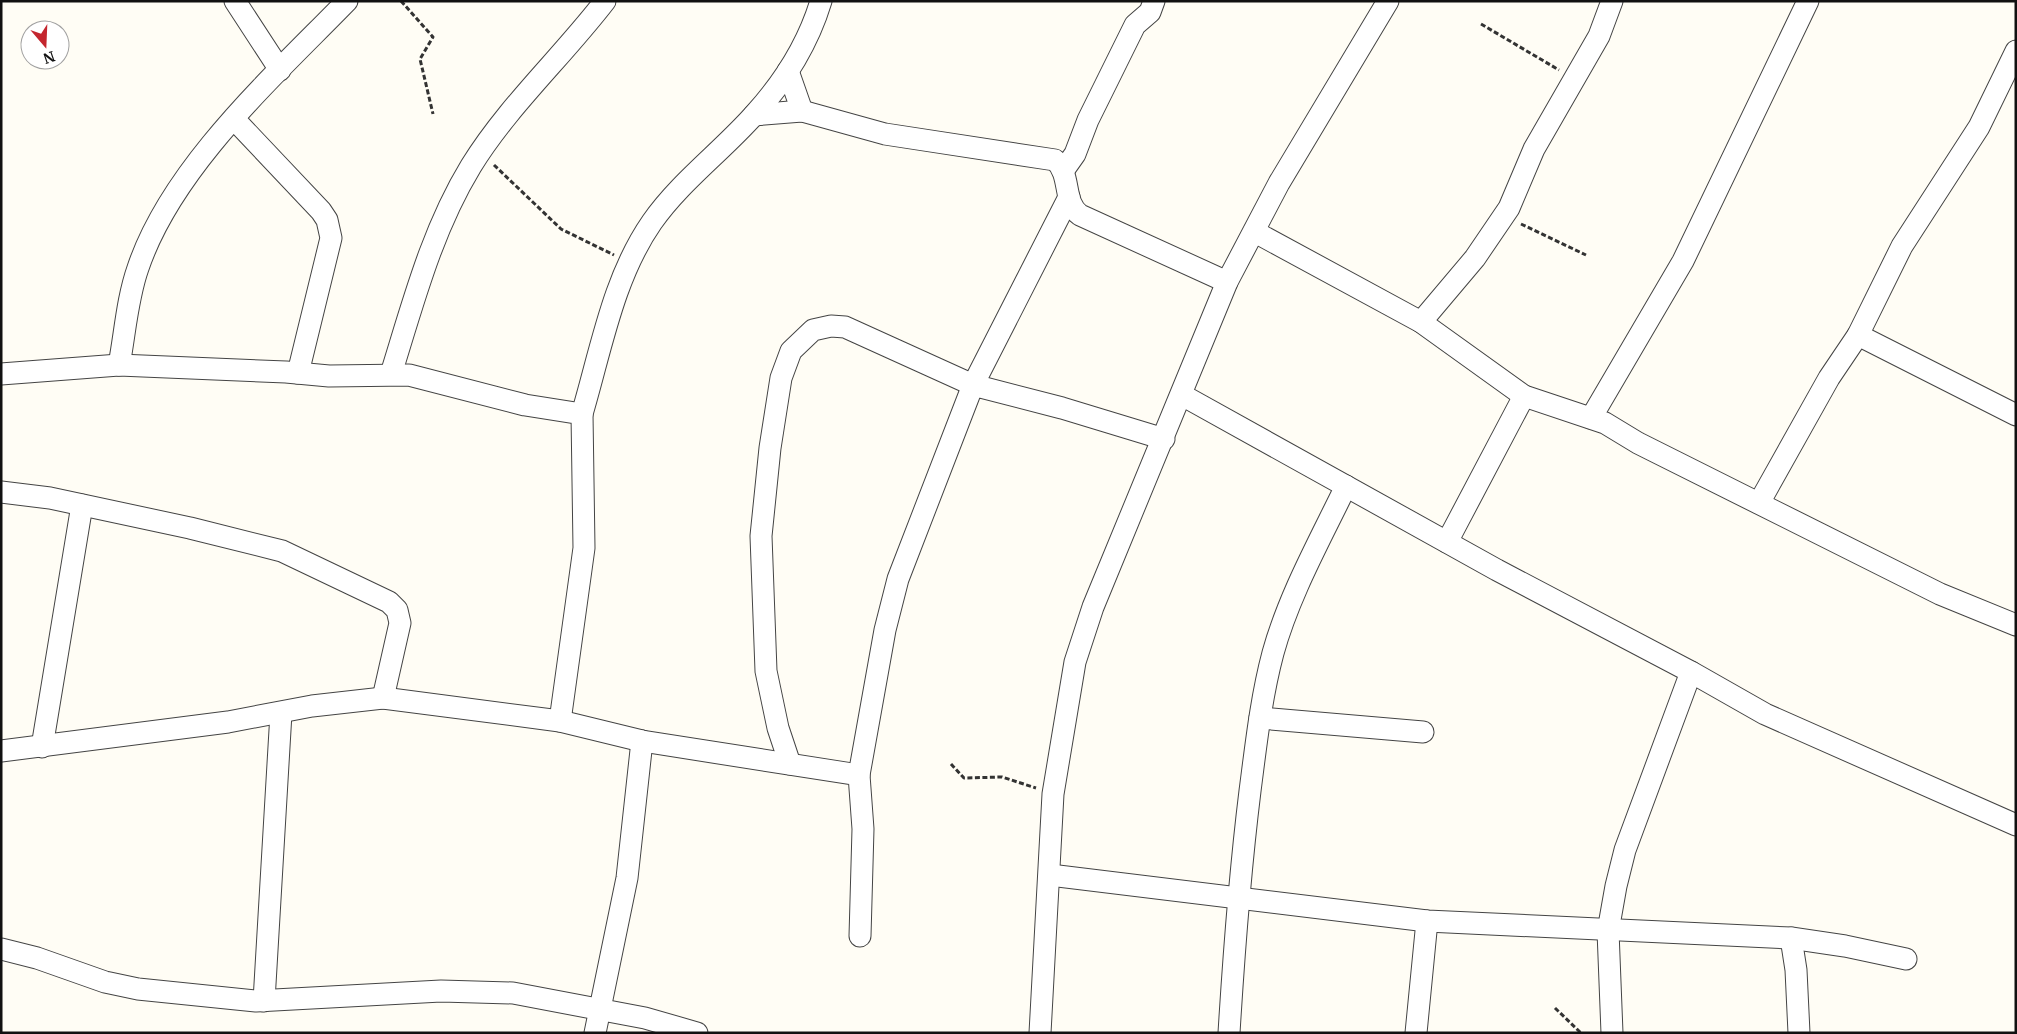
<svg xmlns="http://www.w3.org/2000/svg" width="2017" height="1034" viewBox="0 0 2017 1034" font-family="Merriweather,serif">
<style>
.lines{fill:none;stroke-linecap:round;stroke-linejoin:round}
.street-casing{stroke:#444;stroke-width:23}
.path{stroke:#333;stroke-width:3;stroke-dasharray:5 2.5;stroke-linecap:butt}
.street{stroke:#fff;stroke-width:21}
</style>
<rect width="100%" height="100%" fill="#fffdf5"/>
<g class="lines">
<defs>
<g id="street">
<polyline points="235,1 280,70"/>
<polyline points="788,71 802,111"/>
<path d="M754 115 802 111 885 134 1055 160C1072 175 1062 202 1080 215L1227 282"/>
<polyline points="234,119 321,211 327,220 331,238 298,373"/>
<polyline points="1063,171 1075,154 1088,120 1135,25 1150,12 1154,1"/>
<polyline points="1255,232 1421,322 1524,396 1605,423 1638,443 1940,594 2016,625"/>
<polyline points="1421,322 1475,258 1509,208 1534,149 1599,36 1612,1"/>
<polyline points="1858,335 2016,415"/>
<path d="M119 365C125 334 127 299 138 268 172 167 273 77 347 1"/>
<polyline points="1,374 119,365 286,372 329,376 409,375 525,405 582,414 584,548 560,721"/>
<path d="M391 374C413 303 432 230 471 166 508 106 562 57 605 1"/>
<polyline points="1182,395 1497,570 1691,672 1765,714 2016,825"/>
<path d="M582 414C601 350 613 278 652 222 680 182 721 152 754 115 784 82 808 44 821 1"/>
<polyline points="1591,418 1683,261 1808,1"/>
<polyline points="1,492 50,498 190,528 282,551 389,602 397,610 400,623 383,698"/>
<polyline points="1759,503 1829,378 1858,335 1902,246 1979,127 2016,51"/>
<polyline points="1447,542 1524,396"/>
<polyline points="1260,718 1423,732"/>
<polyline points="42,747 82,505"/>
<polyline points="1,751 228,722 312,706 383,698 560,721 642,741 859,775 863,829 860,936"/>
<polyline points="790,764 778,728 766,671 761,536 770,448 781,378 791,351 813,330 831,326 845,327 973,385 1069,197"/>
<polyline points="859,775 885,630 898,579 973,385 1062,408 1164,439"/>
<polyline points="1050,875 1427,921 1791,938 1845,946 1906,959"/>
<polyline points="1791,938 1796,970 1799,1033"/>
<polyline points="1,949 37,958 105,982 138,989 256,1001 441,991 513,993 645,1018 697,1033"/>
<polyline points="264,1001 281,713"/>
<polyline points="595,1033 627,878 642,741"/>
<polyline points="1040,1033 1053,794 1075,662 1093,607 1227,282 1279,183 1388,1"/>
<path d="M1229 1033C1234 951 1240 872 1250 791 1256 745 1261 698 1273 653 1289 595 1320 540 1346 486"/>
<polyline points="1416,1033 1427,921"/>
<polyline points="1612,1033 1608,931 1616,886 1625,850 1691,672"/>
</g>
</defs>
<use href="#street" class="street-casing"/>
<g class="path">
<polyline points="401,1 433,37 420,59 433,114"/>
<polyline points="1481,24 1559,70"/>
<polyline points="494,165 561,229 614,255"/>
<polyline points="1521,224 1586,255"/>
<polyline points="951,764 964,778 1002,777 1036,788"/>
<polyline points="1555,1008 1581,1033"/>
</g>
<use href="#street" class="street"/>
</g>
<rect width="2017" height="1034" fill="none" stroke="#111111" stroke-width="5"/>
<g transform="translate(45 45) rotate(161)"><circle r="24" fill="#ffffff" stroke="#a0a0a0"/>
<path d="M0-4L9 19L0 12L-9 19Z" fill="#c4262e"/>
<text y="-8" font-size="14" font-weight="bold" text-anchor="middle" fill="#111111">N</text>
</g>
</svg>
